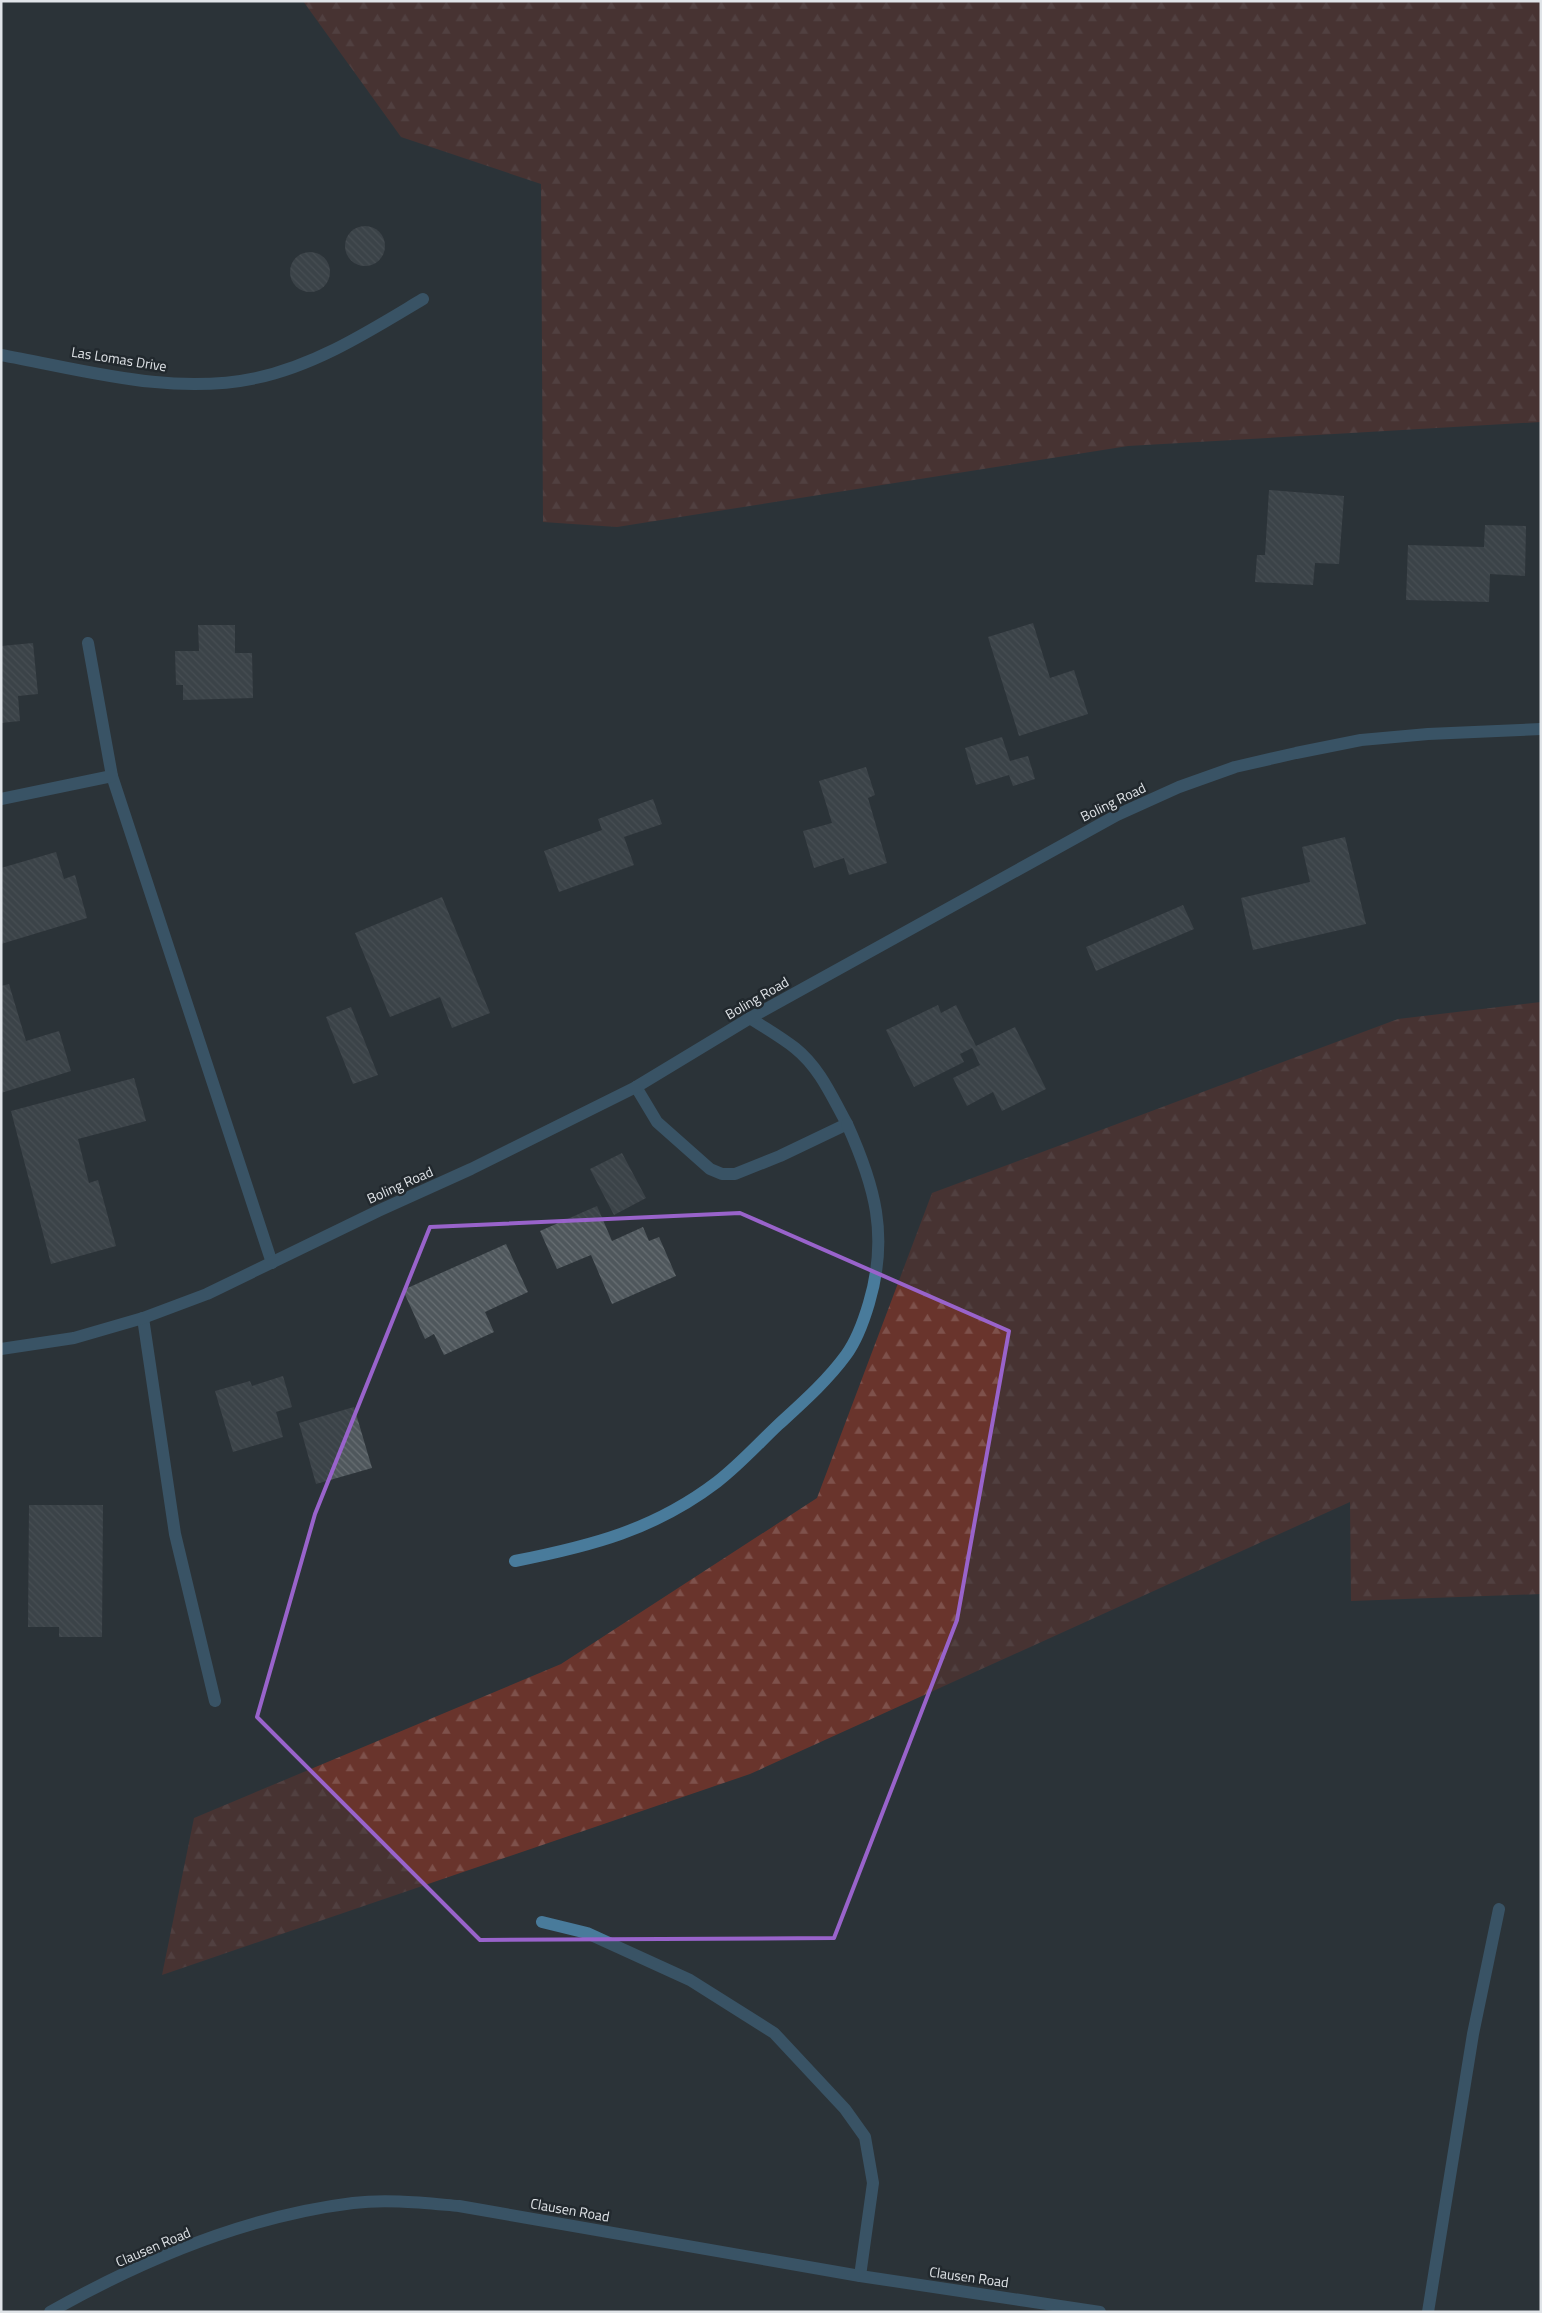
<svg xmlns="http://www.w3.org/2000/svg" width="1542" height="2313" viewBox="0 0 1542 2313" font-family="'Titillium Web',sans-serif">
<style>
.forest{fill:url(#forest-firs)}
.building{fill:url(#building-back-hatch)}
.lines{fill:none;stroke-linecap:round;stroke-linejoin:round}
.minor{stroke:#497b9b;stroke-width:12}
.marked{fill:none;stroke:#9963cb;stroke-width:4;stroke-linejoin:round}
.labels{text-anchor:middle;stroke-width:5;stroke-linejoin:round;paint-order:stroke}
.street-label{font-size:14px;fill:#e0e4e8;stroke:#22292e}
</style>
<defs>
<pattern id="forest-firs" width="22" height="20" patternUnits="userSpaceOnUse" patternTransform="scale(1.25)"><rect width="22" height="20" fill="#69342c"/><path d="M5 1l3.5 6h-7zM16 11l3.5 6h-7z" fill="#7e514b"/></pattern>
<pattern id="building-back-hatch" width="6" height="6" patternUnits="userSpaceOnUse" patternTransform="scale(1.25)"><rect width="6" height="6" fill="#4f575c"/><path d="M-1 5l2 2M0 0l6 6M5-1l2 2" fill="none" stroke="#686f73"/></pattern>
</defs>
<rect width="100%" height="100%" fill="#2c3338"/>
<g class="forest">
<polygon points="303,1 1541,1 1541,422 1128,446 617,527 543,522 541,184 401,137"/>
<polygon points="1541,1002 1541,1594 1351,1601 1350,1502 750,1774 162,1975 194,1818 561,1664 817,1498 932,1193 1398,1019"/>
</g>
<g class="building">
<circle cx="365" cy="246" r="20"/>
<circle cx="310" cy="272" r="20"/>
<polygon points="1269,490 1344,496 1339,564 1315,563 1313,585 1255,582 1257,555 1265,555"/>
<polygon points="1485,525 1526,526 1525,576 1490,574 1489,602 1406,600 1408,545 1484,547"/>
<polygon points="1033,623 1050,678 1074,670 1088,714 1019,736 988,637"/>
<polygon points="198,625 235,625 235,653 252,653 253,698 183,700 183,685 176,685 175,651 199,651"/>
<polygon points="33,643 38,694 18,696 20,721 1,723 1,646"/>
<polygon points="1002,737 1010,761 1028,756 1035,779 1013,786 1009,775 976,785 965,748"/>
<polygon points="866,767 875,795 868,798 887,863 849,875 844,858 814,868 803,831 832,823 819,781"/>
<polygon points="653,799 662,824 624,837 634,865 559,892 544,851 602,830 598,819"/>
<polygon points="1345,837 1366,924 1253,950 1241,898 1310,882 1302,847"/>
<polygon points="56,852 64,879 75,875 87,918 1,944 1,868"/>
<polygon points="442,897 490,1013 452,1028 440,997 390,1017 355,933"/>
<polygon points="1183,905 1194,929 1096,971 1086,947"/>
<polygon points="9,984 26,1041 59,1031 71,1071 1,1093 1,986"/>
<polygon points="938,1005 941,1013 956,1005 976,1046 1015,1027 1046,1089 1002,1111 993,1092 967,1106 953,1078 980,1065 972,1048 960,1054 964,1062 914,1087 886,1030"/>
<polygon points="351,1007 378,1075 353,1084 326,1017"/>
<polygon points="134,1078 146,1121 78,1139 89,1183 98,1180 116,1246 51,1264 11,1111"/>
<polygon points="622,1153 646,1198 614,1215 590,1169"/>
<polygon points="597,1206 612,1241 643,1227 649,1241 659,1237 676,1276 612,1304 591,1255 557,1269 540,1231"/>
<polygon points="506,1244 528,1292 485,1312 494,1332 444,1355 434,1334 425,1339 403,1290"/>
<polygon points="283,1376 292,1407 276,1412 283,1437 233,1452 215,1391 250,1381 252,1386"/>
<polygon points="354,1407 372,1468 316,1484 299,1423"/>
<polygon points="29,1505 103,1505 102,1637 59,1637 59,1627 28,1627"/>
</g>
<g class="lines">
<g class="minor">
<path d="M1 355C84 370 172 396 256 378 317 365 371 330 423 299"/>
<polyline points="88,643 112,776 272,1263"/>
<polyline points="1,799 112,776"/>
<path d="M636 1087 657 1122 710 1169 722 1174H735L780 1156 847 1124C832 1097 820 1068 795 1048 781 1037 765 1028 750 1018"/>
<polyline points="143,1318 175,1534 215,1701"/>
<polyline points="1,1349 74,1338 143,1318 207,1294 378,1211 471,1169 636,1087 750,1018 1117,815 1179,787 1235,767 1296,753 1361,740 1428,734 1541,729"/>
<path d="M515 1561C591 1546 654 1530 717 1482 739 1465 758 1444 778 1425 802 1403 827 1381 846 1355 857 1340 864 1320 869 1303 889 1236 875 1186 847 1124"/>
<polyline points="542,1922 587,1933 690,1980 774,2033 845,2109 865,2137 873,2183 860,2276"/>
<path d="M50 2312C142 2260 247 2216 353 2203 388 2199 423 2203 459 2206L860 2276 1100 2312"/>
<polyline points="1428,2312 1473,2034 1499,1909"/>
</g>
</g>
<path d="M0 0H1542V2313H0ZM740 1213 1009 1331 957 1620 834 1938 480 1940 257 1717 315 1514 430 1227Z" fill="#2c3338" fill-opacity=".55" fill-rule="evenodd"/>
<path class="marked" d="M740 1213 1009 1331 957 1620 834 1938 480 1940 257 1717 315 1514 430 1227Z"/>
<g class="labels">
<g class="street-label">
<text transform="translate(119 359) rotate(9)" y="5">Las Lomas Drive</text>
<text transform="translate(1113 802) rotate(-26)" y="5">Boling Road</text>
<text transform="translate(757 998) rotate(-30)" y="5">Boling Road</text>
<text transform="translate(400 1185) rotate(-24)" y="5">Boling Road</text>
<text transform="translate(570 2210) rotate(10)" y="5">Clausen Road</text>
<text transform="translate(153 2247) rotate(-23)" y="5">Clausen Road</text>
<text transform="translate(969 2277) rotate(8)" y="5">Clausen Road</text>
</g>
</g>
<rect width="1542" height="2313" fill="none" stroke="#e0e4e8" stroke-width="5"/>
</svg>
